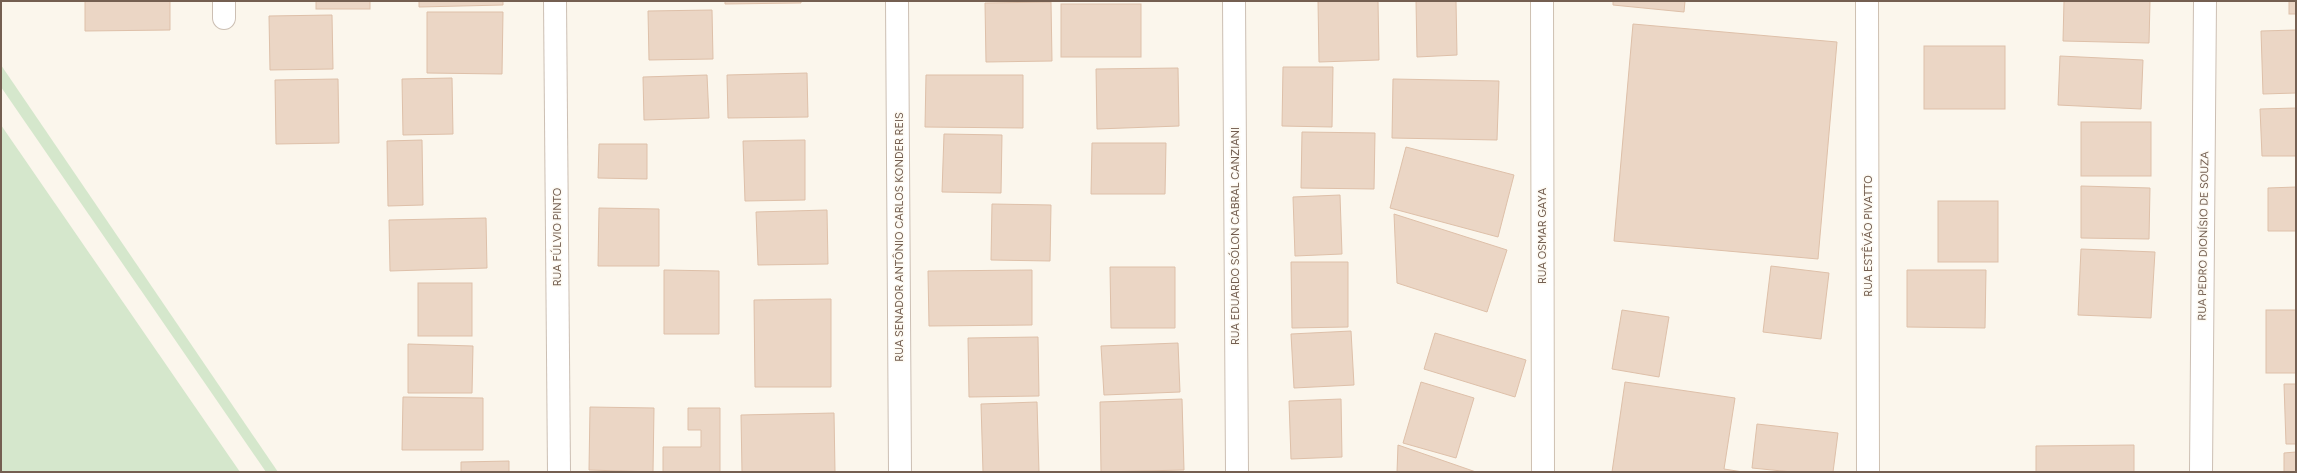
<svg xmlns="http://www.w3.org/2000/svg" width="2297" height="473" viewBox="0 0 2297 473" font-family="Figtree,sans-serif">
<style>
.green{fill:#d5e7cc}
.building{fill:#ebd6c5;stroke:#dec0a9}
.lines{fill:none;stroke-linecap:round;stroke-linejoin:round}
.minor-casing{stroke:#ccbfb3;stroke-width:24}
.secondary-casing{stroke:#cec0b1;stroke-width:24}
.minor{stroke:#fff;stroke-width:22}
.secondary{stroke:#fff;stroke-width:22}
.labels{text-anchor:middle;stroke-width:3;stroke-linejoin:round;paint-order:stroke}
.street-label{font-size:11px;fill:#745f51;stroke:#fdfaf3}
</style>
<rect width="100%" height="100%" fill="#fbf6ec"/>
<g class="green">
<polygon points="1,65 278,472 266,472 1,87"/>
<polygon points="1,125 240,472 1,472"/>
</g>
<g class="building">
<polygon points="85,1 170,1 170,30 85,31"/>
<rect x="316" y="1" width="54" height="8"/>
<polygon points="419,1 503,1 503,5 419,7"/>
<polygon points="725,1 801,1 801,3 725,4"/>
<polygon points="1318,1 1378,1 1379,60 1319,62"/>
<polygon points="1416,1 1456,1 1457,55 1417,57"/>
<polygon points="1613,1 1685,1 1684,12 1613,5"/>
<polygon points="2064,1 2150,1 2149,43 2063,41"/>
<rect x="2289" y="1" width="7" height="13"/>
<polygon points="1051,2 1052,61 986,62 985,3"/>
<rect x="1061" y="4" width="80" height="53"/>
<polygon points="712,10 713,59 649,60 648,11"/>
<polygon points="427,12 503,12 502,74 427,73"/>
<polygon points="332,15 333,69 270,70 269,16"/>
<polygon points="1633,24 1837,42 1818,259 1614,241"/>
<polygon points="2296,30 2296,93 2263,94 2261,31"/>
<rect x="1924" y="46" width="81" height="63"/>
<polygon points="2060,56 2143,60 2141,109 2058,105"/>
<polygon points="1283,67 1333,67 1332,127 1282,126"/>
<polygon points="1178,68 1179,126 1097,129 1096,69"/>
<polygon points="807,73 808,117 728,118 727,75"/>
<polygon points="707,75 709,118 644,120 643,77"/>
<polygon points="926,75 1023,75 1023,128 925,127"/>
<polygon points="452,78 453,134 403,135 402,79"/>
<polygon points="338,79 339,143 276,144 275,80"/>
<polygon points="1393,79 1499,81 1497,140 1392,138"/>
<polygon points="2296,108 2296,156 2262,156 2260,109"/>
<rect x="2081" y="122" width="70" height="54"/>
<polygon points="1302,132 1375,133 1374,189 1301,188"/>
<polygon points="944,134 1002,135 1001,193 942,192"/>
<polygon points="422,140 423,205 388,206 387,141"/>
<polygon points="805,140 805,200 745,201 743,141"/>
<polygon points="1092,143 1166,143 1165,194 1091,194"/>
<polygon points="599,144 647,144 647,179 598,178"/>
<polygon points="1406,147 1514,175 1498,237 1390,208"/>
<polygon points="2081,186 2150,188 2149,239 2081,238"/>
<polygon points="2296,187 2296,231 2268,231 2268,188"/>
<polygon points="1340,195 1342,254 1295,256 1293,197"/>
<rect x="1938" y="201" width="60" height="61"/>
<polygon points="992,204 1051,205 1050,261 991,260"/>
<polygon points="599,208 659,209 659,266 598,266"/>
<polygon points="827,210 828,264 758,265 756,212"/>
<polygon points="1394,214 1507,250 1487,312 1397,283"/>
<polygon points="486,218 487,268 390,271 389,220"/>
<polygon points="2081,249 2155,252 2151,318 2078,315"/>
<polygon points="1291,262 1348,262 1348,327 1292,328"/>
<polygon points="1771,266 1829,273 1821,339 1763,332"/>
<polygon points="1110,267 1175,267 1175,328 1111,328"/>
<polygon points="664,270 719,271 719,334 664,334"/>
<polygon points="1032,270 1032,325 929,326 928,271"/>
<polygon points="1907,270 1986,270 1985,328 1907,327"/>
<rect x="418" y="283" width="54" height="53"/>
<polygon points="831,299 831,387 755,387 754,300"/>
<polygon points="1622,310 1669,317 1659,377 1612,369"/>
<rect x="2266" y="310" width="30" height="63"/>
<polygon points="1351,331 1354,385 1294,388 1291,334"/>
<polygon points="1435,333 1526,360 1515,397 1424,369"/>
<polygon points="1038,337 1039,396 969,397 968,338"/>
<polygon points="1178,343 1180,392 1104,395 1101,346"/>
<polygon points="408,344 473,346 472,393 408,393"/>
<polygon points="1421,382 1474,398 1456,458 1403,443"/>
<polygon points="1625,382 1735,398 1724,469 1743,472 1612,472"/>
<polygon points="2284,384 2296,384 2296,444 2286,444"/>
<polygon points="403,397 483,398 483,450 402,450"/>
<polygon points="1182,399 1184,470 1101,472 1100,402"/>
<polygon points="1341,399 1342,457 1291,459 1289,401"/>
<polygon points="1037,402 1039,472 983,472 981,404"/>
<polygon points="590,407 654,408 653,472 589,470"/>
<polygon points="688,408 720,408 720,472 663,472 663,447 701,447 701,430 688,430"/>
<polygon points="834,413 835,472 742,472 741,415"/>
<polygon points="1757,424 1838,433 1833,472 1792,472 1752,468"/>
<polygon points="1398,445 1476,472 1397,472"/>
<polygon points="2134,445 2134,472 2036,472 2036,446"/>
<polygon points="2296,452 2296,472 2284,472 2284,453"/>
<polygon points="509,461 509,472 461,472 461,462"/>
</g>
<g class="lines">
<defs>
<g id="minor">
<polyline points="224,1 224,18"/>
<polyline points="555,1 559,472"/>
<polyline points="897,1 900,472"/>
<polyline points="1234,1 1237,472"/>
<polyline points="2201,472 2205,1"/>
</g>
<g id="secondary">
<polyline points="1542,1 1543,472"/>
<polyline points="1867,1 1868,472"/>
</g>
</defs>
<use href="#minor" class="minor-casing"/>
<use href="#secondary" class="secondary-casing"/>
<use href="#minor" class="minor"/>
<use href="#secondary" class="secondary"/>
</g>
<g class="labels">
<g class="street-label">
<text transform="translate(1235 236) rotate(-90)" y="4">RUA EDUARDO SÓLON CABRAL CANZIANI</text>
<text transform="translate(1542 236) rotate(-90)" y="4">RUA OSMAR GAYA</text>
<text transform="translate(1868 236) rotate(-90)" y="4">RUA ESTÊVÃO PIVATTO</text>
<text transform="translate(2203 236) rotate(-89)" y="4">RUA PEDRO DIONÍSIO DE SOUZA</text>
<text transform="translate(557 237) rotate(-90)" y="4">RUA FÚLVIO PINTO</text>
<text transform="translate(899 237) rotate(-90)" y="4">RUA SENADOR ANTÔNIO CARLOS KONDER REIS</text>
</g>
</g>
<rect width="2297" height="473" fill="none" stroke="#745f51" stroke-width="4"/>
</svg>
